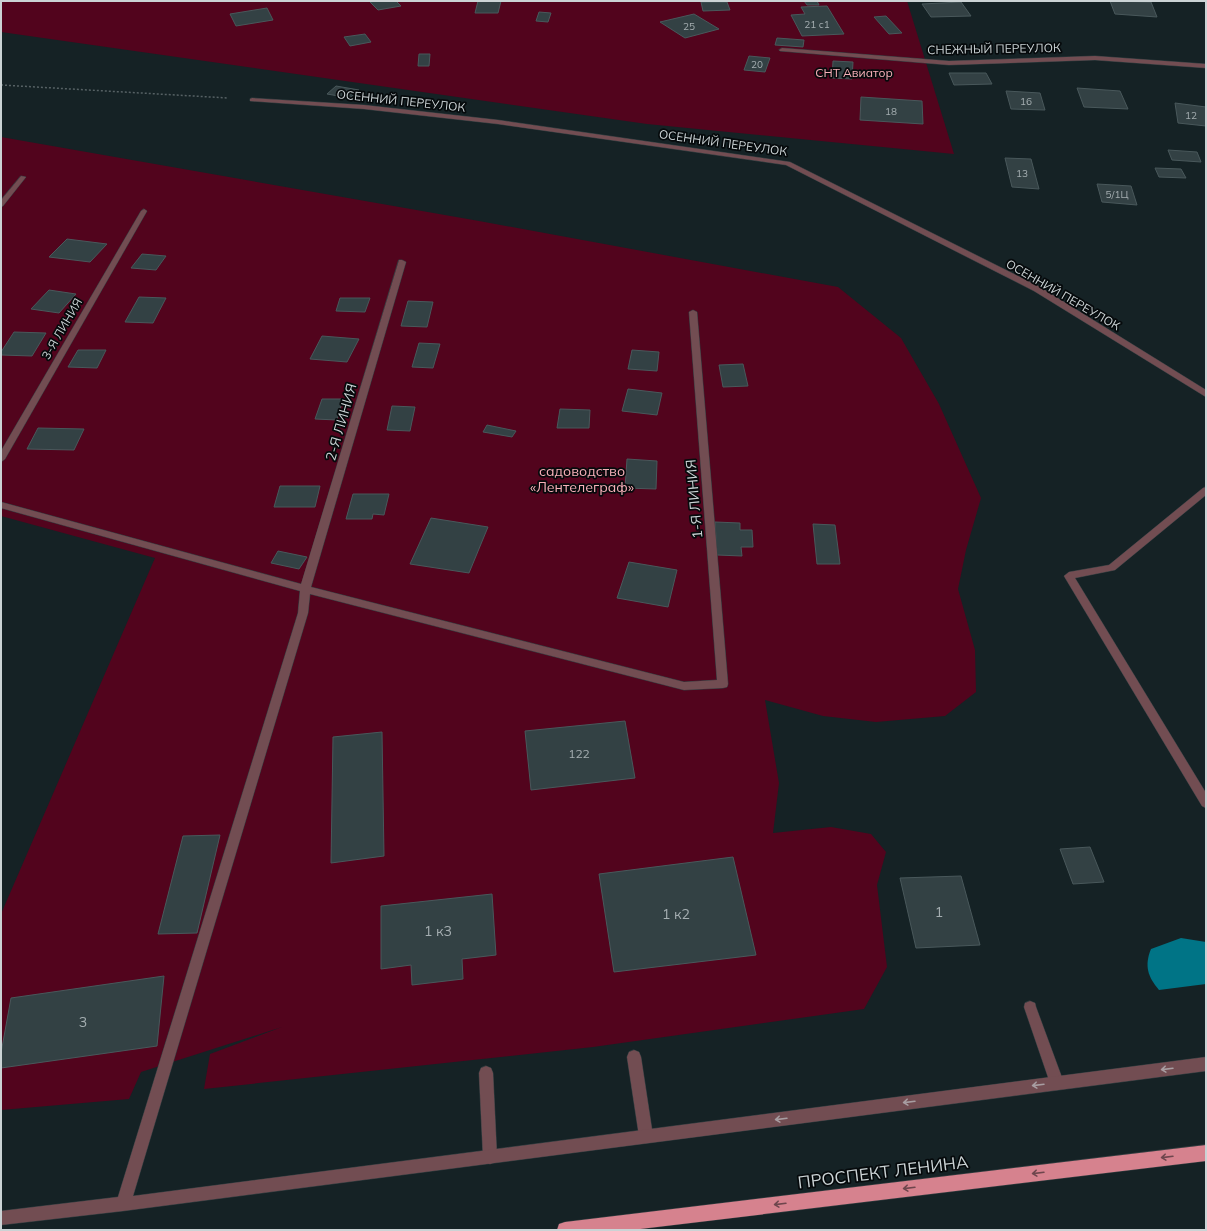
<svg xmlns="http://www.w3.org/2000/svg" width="1207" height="1231" viewBox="0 0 1207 1231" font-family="Mulish,sans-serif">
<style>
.green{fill:#52041d}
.water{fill:#007486}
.building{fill:#334144;stroke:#49585b}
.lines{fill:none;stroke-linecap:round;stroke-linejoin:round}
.service-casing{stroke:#323e41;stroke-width:1}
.minor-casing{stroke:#323e41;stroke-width:1}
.trunk-casing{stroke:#323e41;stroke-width:1}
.path{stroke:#566164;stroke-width:1.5;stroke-dasharray:2 2;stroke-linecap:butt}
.service{fill:#724d52;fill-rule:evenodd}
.minor{fill:#724d52;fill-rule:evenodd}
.trunk{fill:#d6828e;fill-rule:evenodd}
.oneway{stroke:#a79da1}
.oneway2{stroke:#6e464d}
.labels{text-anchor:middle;stroke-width:3.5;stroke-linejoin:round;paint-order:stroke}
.far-number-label{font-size:10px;fill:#a5aeb1}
.far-street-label{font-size:12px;fill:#cbd3d5;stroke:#060a0c}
.far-park-label{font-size:12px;fill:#f8b0b9;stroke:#060a0c}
.number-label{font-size:12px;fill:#a5aeb1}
.street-label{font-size:14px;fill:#cbd3d5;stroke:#060a0c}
.park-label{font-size:14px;fill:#f8b0b9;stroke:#060a0c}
.near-number-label{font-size:14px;fill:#a5aeb1}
.near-street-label{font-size:17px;fill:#cbd3d5;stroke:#060a0c}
</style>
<rect width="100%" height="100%" fill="#152225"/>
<g class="green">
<polygon points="1,1 907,1 954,154 647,124 1,32"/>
<polygon points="1,137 479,221 838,287 901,338 939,404 981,498 966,550 958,589 975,650 976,692 945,716 876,722 823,716 765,700 779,783 773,833 831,827 871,834 886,852 877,885 887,967 864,1009 593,1047 204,1089 210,1054 282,1027 141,1072 129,1099 1,1110 1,914 155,558 1,516"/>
</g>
<path class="water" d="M1181 938 1206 942V984L1159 990C1148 977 1144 966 1151 949Z"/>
<g class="building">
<polygon points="376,1 396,1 401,6 378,10 370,2"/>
<polygon points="478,1 501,1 498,13 475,13"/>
<polygon points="804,1 817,1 819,5 807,5"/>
<polygon points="1110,1 1151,2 1157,17 1115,14"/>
<polygon points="701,2 727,2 730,10 703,11"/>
<polygon points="961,2 971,16 931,17 922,4"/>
<polygon points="827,6 844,34 802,36 791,15 805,14 801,7"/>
<polygon points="267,8 273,20 236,26 230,14"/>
<polygon points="539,12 551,13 548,22 536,21"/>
<polygon points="694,14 719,29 685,38 660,22"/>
<polygon points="886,16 902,33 889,34 874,17"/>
<polygon points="365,34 371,42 350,46 344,37"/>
<polygon points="777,38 804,40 803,47 775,45"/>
<polygon points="419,54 430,54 429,66 418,66"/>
<polygon points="749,56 770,58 765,72 744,70"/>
<polygon points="833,61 853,62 852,79 832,78"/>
<polygon points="949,73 986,73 992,84 954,85"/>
<polygon points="336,86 359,90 350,98 327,94"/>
<polygon points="1077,88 1120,91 1128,109 1084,107"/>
<polygon points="1006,91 1040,93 1045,110 1011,109"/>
<polygon points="861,97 922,101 923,124 860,120"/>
<polygon points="1175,103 1206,107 1206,126 1178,123"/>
<polygon points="1168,150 1197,152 1201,162 1172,160"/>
<polygon points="1005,158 1031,159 1039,189 1012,187"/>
<polygon points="1155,168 1181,169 1186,178 1159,177"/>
<polygon points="1097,184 1131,186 1137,205 1102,202"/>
<polygon points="67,239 107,244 90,262 49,257"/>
<polygon points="142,254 166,256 156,270 131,268"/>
<polygon points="49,290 76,294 59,313 31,309"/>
<polygon points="139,297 166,298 153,323 125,322"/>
<polygon points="340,298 370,298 365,312 336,311"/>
<polygon points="408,301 433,302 427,327 401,326"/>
<polygon points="14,332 46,333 32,356 1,355 1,352"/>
<polygon points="322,336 359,339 347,362 310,359"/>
<polygon points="419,343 440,344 433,368 412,367"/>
<polygon points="78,350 106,350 97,368 68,367"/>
<polygon points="632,350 659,352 657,371 628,369"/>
<polygon points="743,364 748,386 723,387 719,365"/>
<polygon points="628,389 662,393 657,415 622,411"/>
<polygon points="322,399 343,399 337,420 315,419"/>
<polygon points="392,406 415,407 410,431 387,430"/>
<polygon points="560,409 590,410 589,428 557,428"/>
<polygon points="487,425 516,431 512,437 483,432"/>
<polygon points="38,428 84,429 74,450 27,449"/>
<polygon points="627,459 657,461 656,489 625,488"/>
<polygon points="280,486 320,486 315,507 274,507"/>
<polygon points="353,494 389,494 384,515 373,514 372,519 346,519"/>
<polygon points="431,518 488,527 469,573 410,564"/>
<polygon points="715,522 740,523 740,530 752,530 753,547 741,547 742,556 717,555"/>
<polygon points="813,524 835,525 840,564 817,564"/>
<polygon points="278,551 307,557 299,569 271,563"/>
<polygon points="629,562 677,570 668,607 617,598"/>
<polygon points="625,721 635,778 531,790 525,731"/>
<polygon points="382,732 384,856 331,863 333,737"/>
<polygon points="220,835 197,933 158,934 183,836"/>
<polygon points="1090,847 1104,882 1073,884 1060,849"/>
<polygon points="733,857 756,955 614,972 599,874"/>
<polygon points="961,876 980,945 916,948 900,878"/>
<polygon points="492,894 496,955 462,959 463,979 412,985 411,965 381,969 381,906"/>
<polygon points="164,976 157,1046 1,1068 1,1053 11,998"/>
</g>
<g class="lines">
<defs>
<g id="service">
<polygon points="1206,487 1206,495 1115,570 1075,578 1206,793 1206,808 1202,806 1064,576 1069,572 1109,565 1203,488"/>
<polygon points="1030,1001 1035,1003 1036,1007 1064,1083 1062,1088 1057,1090 1052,1088 1050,1083 1024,1007 1025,1003"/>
<polygon points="634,1050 639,1052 641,1057 653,1136 651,1141 646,1143 641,1141 639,1136 627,1057 629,1052"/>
<polygon points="486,1066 491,1068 493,1073 497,1157 495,1162 490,1164 485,1162 483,1157 479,1073 481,1068"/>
</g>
<g id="minor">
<polygon points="782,48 949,61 1095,56 1206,64 1206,68 1095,60 949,65 780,51 779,50"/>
<polygon points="252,98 364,105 498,120 790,162 1040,287 1206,390 1206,397 1034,291 786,165 498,124 364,109 250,101 250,99"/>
<polygon points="21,176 26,177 3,206 1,207 1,200"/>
<polygon points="144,209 147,211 5,459 1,462 1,451 141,211"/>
<polygon points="399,260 402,260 406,262 311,587 684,682 717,680 689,312 693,310 697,312 728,684 727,687 723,688 684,690 310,594 308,613 133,1196 1206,1057 1206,1071 123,1211 1,1225 1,1211 118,1197 298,613 300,591 1,508 1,502 301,584"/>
</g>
<polygon id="trunk" points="1206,1145 1206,1161 632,1230 557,1230 559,1224 565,1222"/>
</defs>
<use href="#service" class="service-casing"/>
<use href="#minor" class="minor-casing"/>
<use href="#trunk" class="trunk-casing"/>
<polyline class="path" points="1,85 228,98"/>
<use href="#service" class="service"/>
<use href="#minor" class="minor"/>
<use href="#trunk" class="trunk"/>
</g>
<defs><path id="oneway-shaft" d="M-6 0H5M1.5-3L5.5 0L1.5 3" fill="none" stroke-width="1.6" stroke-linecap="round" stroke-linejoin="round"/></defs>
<g class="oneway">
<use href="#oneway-shaft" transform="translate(1167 1069) rotate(173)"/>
<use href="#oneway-shaft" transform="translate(1038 1085) rotate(173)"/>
<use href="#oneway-shaft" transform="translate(909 1102) rotate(173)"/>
<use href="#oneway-shaft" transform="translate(781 1119) rotate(173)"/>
</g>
<g class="oneway2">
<use href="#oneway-shaft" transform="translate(1167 1157) rotate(173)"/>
<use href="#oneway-shaft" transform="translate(1038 1173) rotate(173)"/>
<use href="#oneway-shaft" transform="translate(909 1188) rotate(173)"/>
<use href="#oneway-shaft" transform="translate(780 1204) rotate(173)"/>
</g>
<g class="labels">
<g class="far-number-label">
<text x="817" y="28">21 с1</text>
<text x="689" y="30">25</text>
<text x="757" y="68">20</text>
<text x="1026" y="105">16</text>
<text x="891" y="115">18</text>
<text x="1191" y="119">12</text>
<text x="1022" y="177">13</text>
<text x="1117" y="198">5/1Ц</text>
</g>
<g class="far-street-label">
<text transform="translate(994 49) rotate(-1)" y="4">СНЕЖНЫЙ ПЕРЕУЛОК</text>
<text transform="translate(401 101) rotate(6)" y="4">ОСЕННИЙ ПЕРЕУЛОК</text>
<text transform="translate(723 143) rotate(8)" y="4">ОСЕННИЙ ПЕРЕУЛОК</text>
<text transform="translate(1063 295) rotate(30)" y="4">ОСЕННИЙ ПЕРЕУЛОК</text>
<text transform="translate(62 329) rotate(-60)" y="4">3-Я ЛИНИЯ</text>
</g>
<g class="far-park-label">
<text x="854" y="77">СНТ Авиатор</text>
</g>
<g class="number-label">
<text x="579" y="758">122</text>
</g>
<g class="street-label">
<text transform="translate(341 422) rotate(-74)" y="5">2-Я ЛИНИЯ</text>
<text transform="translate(694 499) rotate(-95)" y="5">1-Я ЛИНИЯ</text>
</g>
<g class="park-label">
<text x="582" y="476">садоводство<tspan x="582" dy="16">«Лентелеграф»</tspan></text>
</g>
<g class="near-number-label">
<text x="939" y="917">1</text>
<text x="676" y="919">1 к2</text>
<text x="438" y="936">1 к3</text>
<text x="83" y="1027">3</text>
</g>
<g class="near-street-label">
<text transform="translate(883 1172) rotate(-7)" y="6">ПРОСПЕКТ ЛЕНИНА</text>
</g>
</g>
<rect width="1207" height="1231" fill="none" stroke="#cbd3d5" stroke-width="4"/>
</svg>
